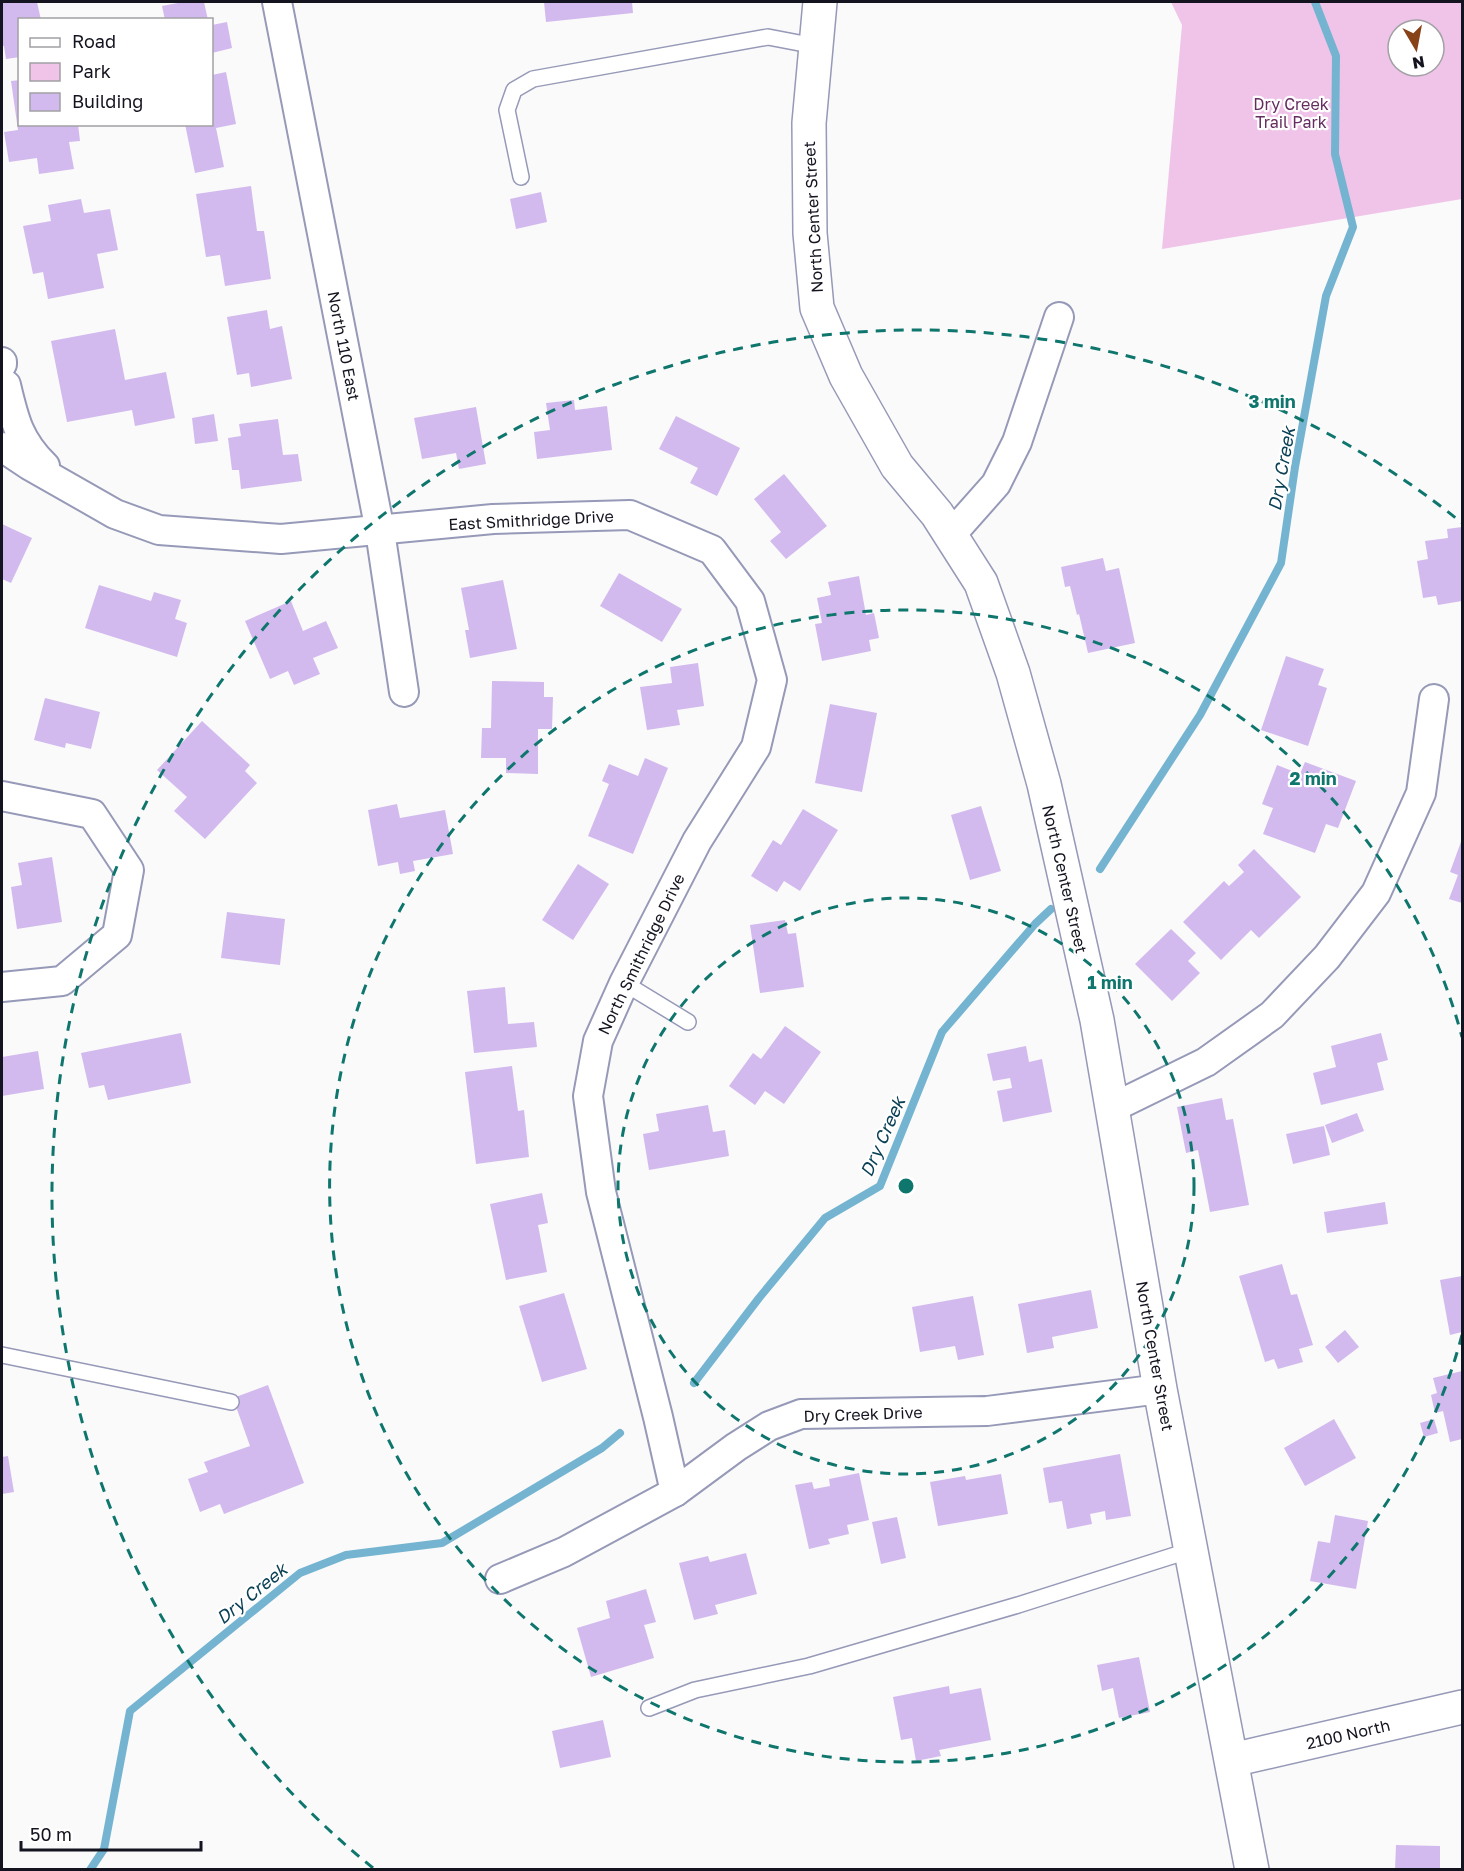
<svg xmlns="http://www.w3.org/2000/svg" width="1464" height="1871" viewBox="0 0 1464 1871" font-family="'Golos Text',sans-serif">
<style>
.green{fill:#efc4e8;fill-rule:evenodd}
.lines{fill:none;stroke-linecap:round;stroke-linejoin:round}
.stream{stroke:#75b4d1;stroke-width:8}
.building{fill:#d2baee}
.service-casing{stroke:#9699b7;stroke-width:18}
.minor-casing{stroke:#9699b7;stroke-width:32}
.tertiary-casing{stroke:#9699b7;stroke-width:36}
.service{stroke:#fff;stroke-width:15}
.minor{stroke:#fff;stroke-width:28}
.tertiary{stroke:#fff;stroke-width:33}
.ring{fill:none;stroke:#0f766e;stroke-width:3;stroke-dasharray:10 8}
.labels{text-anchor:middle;stroke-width:4.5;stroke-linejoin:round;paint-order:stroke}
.park-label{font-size:16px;fill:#652c5f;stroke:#fff}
.street-label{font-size:16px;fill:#13141f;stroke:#fff}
.water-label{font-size:18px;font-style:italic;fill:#0b4156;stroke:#fff}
.centre{fill:#0f766e;stroke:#fff;stroke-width:3}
.ring-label{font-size:18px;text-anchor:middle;font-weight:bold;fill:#0f766e;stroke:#fff;stroke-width:4.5;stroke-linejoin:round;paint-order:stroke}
</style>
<rect width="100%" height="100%" fill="#fafafa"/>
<path class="green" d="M1171 2H1462V199L1162 249 1182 25ZM1398 30H1434V66H1398Z"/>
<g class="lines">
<g class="stream">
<polyline points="1100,869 1200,715 1281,563 1295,467 1326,296 1353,227 1335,154 1336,56 1315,2"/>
<polyline points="694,1383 759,1298 825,1218 880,1186 942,1032 1035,924 1051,909"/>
<polyline points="90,1870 104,1849 130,1711 300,1573 346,1555 442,1543 602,1448 620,1433"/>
</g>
</g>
<g class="building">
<polygon points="2,2 37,2 41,20 20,20 20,57 6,59 4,46 2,46"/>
<polygon points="183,2 204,2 208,20 165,20 162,6"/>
<polygon points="544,2 632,2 633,13 546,22"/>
<polygon points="227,22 232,48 212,53 212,25"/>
<polygon points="226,72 236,124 216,128 224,167 195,173 185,124 212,124 212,75"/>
<polygon points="20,80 20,124 78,124 80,141 69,142 74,169 39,174 37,158 9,162 4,132 18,130 11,81"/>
<polygon points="251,186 257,231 264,231 271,279 225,286 220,255 206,257 196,194"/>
<polygon points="541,192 547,222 516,229 510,199"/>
<polygon points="81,199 84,213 110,209 118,250 97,254 104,288 48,299 43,272 33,274 23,226 51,221 48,205"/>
<polygon points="267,310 270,329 282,326 292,379 251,387 249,373 237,375 227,317"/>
<polygon points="115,329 125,380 166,372 175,418 135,426 132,410 67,422 51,341"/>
<polygon points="574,400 575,410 607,406 612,450 537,459 534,432 550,430 546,403"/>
<polygon points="476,407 486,464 459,469 456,453 422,459 414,418"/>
<polygon points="214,414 218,441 195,444 192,418"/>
<polygon points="676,416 740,448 717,496 690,483 698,468 659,449"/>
<polygon points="278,419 283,455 298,454 302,481 241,489 239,470 232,470 228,438 241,436 239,424"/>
<polygon points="784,474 827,526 786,559 770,541 781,532 754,499"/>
<polygon points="2,524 32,538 11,583 2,579"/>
<polygon points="1462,527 1462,601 1438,605 1436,596 1423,598 1417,561 1428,559 1425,541 1448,538 1447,529"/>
<polygon points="1103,558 1106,571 1119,568 1135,643 1088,653 1079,614 1077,615 1070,586 1065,587 1061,567"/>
<polygon points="619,573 682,609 662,642 600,606"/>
<polygon points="859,576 866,615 874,613 879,638 869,640 871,651 822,661 815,624 822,623 817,598 831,595 828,582"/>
<polygon points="503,580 517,649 470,658 465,630 469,630 461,588"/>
<polygon points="99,585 151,601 154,592 181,600 175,619 187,623 177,657 85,628"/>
<polygon points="291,601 303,631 326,621 338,648 313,658 320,674 294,685 288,671 270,679 245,621"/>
<polygon points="1286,656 1324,669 1318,685 1327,688 1308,746 1261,730"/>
<polygon points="698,663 704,706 677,710 680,725 647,730 640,687 672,683 670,667"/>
<polygon points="492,681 544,682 544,697 553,697 552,729 538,729 538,774 506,773 506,758 481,758 482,728 491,728"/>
<polygon points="45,698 100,712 91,749 66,743 65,748 34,740"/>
<polygon points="830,704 877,713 862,792 815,783"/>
<polygon points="202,721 250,765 245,771 257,783 205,839 174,811 187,797 157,770"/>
<polygon points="645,758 668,768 633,854 588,836 609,784 602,781 609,764 638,776"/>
<polygon points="1305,762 1356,781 1338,828 1326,824 1315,853 1263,834 1273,808 1262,804 1277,765 1300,774"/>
<polygon points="397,804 400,818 445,810 453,854 413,861 415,871 400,874 398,862 378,866 368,810"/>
<polygon points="981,806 1001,871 970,880 951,815"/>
<polygon points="803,809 838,830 800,891 784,881 777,892 751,876 773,840 781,845"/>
<polygon points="1462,839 1462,903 1449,899 1458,875 1450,872"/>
<polygon points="1254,849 1301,897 1259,938 1251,930 1221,960 1183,922 1224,881 1229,886 1244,872 1238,865"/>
<polygon points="52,857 62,922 17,929 11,887 22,885 18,863"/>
<polygon points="578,864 609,884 573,940 542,920"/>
<polygon points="227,912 285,919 280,965 221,958"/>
<polygon points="785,920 788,934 796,933 804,987 760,993 750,925"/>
<polygon points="1171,929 1196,953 1188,961 1200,973 1172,1001 1135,964"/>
<polygon points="505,987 508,1024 534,1022 537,1047 474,1053 467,991"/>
<polygon points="785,1026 821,1052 784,1104 765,1091 755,1105 729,1086 753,1053 761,1059"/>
<polygon points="181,1033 191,1083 108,1100 104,1085 89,1088 81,1053"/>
<polygon points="1381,1033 1388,1060 1377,1063 1384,1090 1321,1105 1313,1073 1336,1067 1331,1046"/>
<polygon points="1026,1046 1029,1062 1042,1059 1052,1112 1003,1122 997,1091 1012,1088 1010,1078 993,1081 987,1054"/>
<polygon points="38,1051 44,1089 2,1096 2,1057"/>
<polygon points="512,1066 518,1111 524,1110 529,1157 476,1164 465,1072"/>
<polygon points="1222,1098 1226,1120 1233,1119 1249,1205 1210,1212 1198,1150 1186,1153 1177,1107"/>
<polygon points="708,1105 713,1132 725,1130 729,1156 649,1170 643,1134 659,1131 656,1114"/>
<polygon points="1357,1113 1364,1131 1332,1143 1325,1125"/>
<polygon points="1324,1126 1330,1155 1293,1164 1286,1134"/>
<polygon points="542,1193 548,1223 538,1225 547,1272 506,1280 490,1204"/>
<polygon points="1385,1202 1388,1224 1327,1233 1324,1212"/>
<polygon points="1282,1264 1291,1295 1297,1294 1313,1345 1299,1349 1303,1362 1278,1369 1274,1359 1265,1362 1239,1276"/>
<polygon points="1462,1276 1462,1332 1450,1335 1440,1280"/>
<polygon points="1091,1290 1098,1328 1052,1337 1054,1348 1027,1353 1018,1304"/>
<polygon points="564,1293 587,1369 542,1382 519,1306"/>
<polygon points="973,1296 984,1355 958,1360 955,1346 920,1352 912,1307"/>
<polygon points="1345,1330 1359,1347 1338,1363 1325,1347"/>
<polygon points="1462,1371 1462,1439 1450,1442 1443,1411 1435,1413 1431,1395 1437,1393 1433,1378"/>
<polygon points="268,1385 304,1483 224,1514 220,1504 200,1512 188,1479 208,1472 204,1462 250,1446 233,1398"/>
<polygon points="1334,1419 1356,1458 1305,1486 1284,1448"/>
<polygon points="1434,1419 1438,1433 1424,1437 1420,1423"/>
<polygon points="1120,1454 1131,1516 1106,1520 1105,1511 1090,1514 1092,1524 1067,1529 1062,1501 1049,1503 1043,1468"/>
<polygon points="8,1456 14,1492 2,1494 2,1457"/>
<polygon points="859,1473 869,1520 847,1525 849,1534 828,1539 830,1544 809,1549 795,1485 812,1482 814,1489 830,1486 829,1479"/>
<polygon points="1001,1474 1008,1514 938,1526 930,1482 965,1476 966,1480"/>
<polygon points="1335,1515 1368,1521 1356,1589 1310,1581 1318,1541 1330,1543"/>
<polygon points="897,1517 906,1558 881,1564 872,1522"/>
<polygon points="746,1553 757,1594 715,1605 718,1614 694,1620 679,1563 708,1556 710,1562"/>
<polygon points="646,1589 656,1622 644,1625 654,1658 591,1677 577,1628 610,1618 606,1601"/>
<polygon points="1139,1657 1150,1712 1119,1718 1113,1688 1102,1691 1097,1665"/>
<polygon points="949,1686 950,1694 981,1688 991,1740 939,1750 941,1756 916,1761 912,1738 901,1740 893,1697"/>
<polygon points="603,1720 611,1757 560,1768 552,1731"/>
<polygon points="1396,1845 1440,1846 1440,1870 1395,1870"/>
</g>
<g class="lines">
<defs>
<g id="service">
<polyline points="521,177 507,110 514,90 533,79 768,37 815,46"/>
<polyline points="624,983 688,1022"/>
<polyline points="2,1355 231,1402"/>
<polyline points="649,1708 695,1690 809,1666 1018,1605 1191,1550"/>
</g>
<g id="minor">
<polyline points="277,2 380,531 404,692"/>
<polyline points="2,362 2,364"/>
<path d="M6 385C14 419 19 441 45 466"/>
<polyline points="2,447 29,465 115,514 159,530 281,539 493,519 630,515 712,550 750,601 772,680 756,747 697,841 624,983 598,1041 588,1096 601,1192 658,1417 675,1492"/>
<polyline points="950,536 996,484 1017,442 1059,317"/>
<polyline points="2,796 92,814 129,870 117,935 62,981 2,987"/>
<polyline points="1112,1108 1206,1062 1272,1015 1327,957 1376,893 1421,793 1434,699"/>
<polyline points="500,1579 564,1552 675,1492 736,1447 769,1426 801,1414 987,1411 1160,1389"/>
</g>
<g id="tertiary">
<polyline points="820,2 809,123 810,233 817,308 846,376 897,466 937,514 981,583 1013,673 1044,784 1097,1020 1160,1389 1252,1870"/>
<polyline points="1232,1760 1462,1707"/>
</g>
</defs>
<use href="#service" class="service-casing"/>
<use href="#minor" class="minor-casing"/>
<use href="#tertiary" class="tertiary-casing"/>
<use href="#service" class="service"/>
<use href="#minor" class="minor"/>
<use href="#tertiary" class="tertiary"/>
</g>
<g class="ring">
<circle cx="906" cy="1186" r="288"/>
<path d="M1462 1335A576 576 0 1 1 1462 1037"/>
<path d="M373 1868A865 865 0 1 1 1462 523"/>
</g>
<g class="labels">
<g class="park-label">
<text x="1291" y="110">Dry Creek<tspan x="1291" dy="18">Trail Park</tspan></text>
</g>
<g class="street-label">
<text transform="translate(813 217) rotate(-93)" y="6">North Center Street</text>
<text transform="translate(344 346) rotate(79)" y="6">North 110 East</text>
<text transform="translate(531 520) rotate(-3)" y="6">East Smithridge Drive</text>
<text transform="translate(1065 879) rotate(77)" y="6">North Center Street</text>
<text transform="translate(641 954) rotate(-64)" y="6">North Smithridge Drive</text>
<text transform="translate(1155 1356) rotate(80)" y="6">North Center Street</text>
<text transform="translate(863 1414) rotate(-2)" y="6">Dry Creek Drive</text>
<text transform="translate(1348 1734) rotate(-13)" y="6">2100 North</text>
</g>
<g class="water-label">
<text transform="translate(1282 469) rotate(-80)" y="6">Dry Creek</text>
<text transform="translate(883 1137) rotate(-66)" y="6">Dry Creek</text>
<text transform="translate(252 1594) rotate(-39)" y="6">Dry Creek</text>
</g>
</g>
<circle cx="906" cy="1186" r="9" class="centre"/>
<g class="ring-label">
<text x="1272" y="408">3 min</text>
<text x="1313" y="785">2 min</text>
<text x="1110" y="989">1 min</text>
</g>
<rect width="1464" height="1871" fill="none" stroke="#13141f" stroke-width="6"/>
<rect x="18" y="18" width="195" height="108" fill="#ffffff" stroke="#a1a1a5" stroke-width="1.5"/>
<rect x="30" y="38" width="30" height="9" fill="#ffffff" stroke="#a1a1a5" stroke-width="1.5"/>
<text x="72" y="48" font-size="18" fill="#13141f">Road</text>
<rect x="30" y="63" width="30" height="18" fill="#efc4e8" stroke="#a1a1a5" stroke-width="1.5"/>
<text x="72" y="78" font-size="18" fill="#13141f">Park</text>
<rect x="30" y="93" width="30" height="18" fill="#d2baee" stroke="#a1a1a5" stroke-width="1.5"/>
<text x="72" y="108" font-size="18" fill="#13141f">Building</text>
<g transform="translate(1416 48) rotate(170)"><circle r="28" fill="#ffffff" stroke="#a1a1a5" stroke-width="1.5"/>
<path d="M0-4.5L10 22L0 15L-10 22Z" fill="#874218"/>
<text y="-9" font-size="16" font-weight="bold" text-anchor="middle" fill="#13141f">N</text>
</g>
<path d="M21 1841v9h180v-9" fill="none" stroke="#13141f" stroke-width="3"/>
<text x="30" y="1841" font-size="18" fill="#13141f" stroke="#ffffff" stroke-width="4.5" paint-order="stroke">50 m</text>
</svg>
